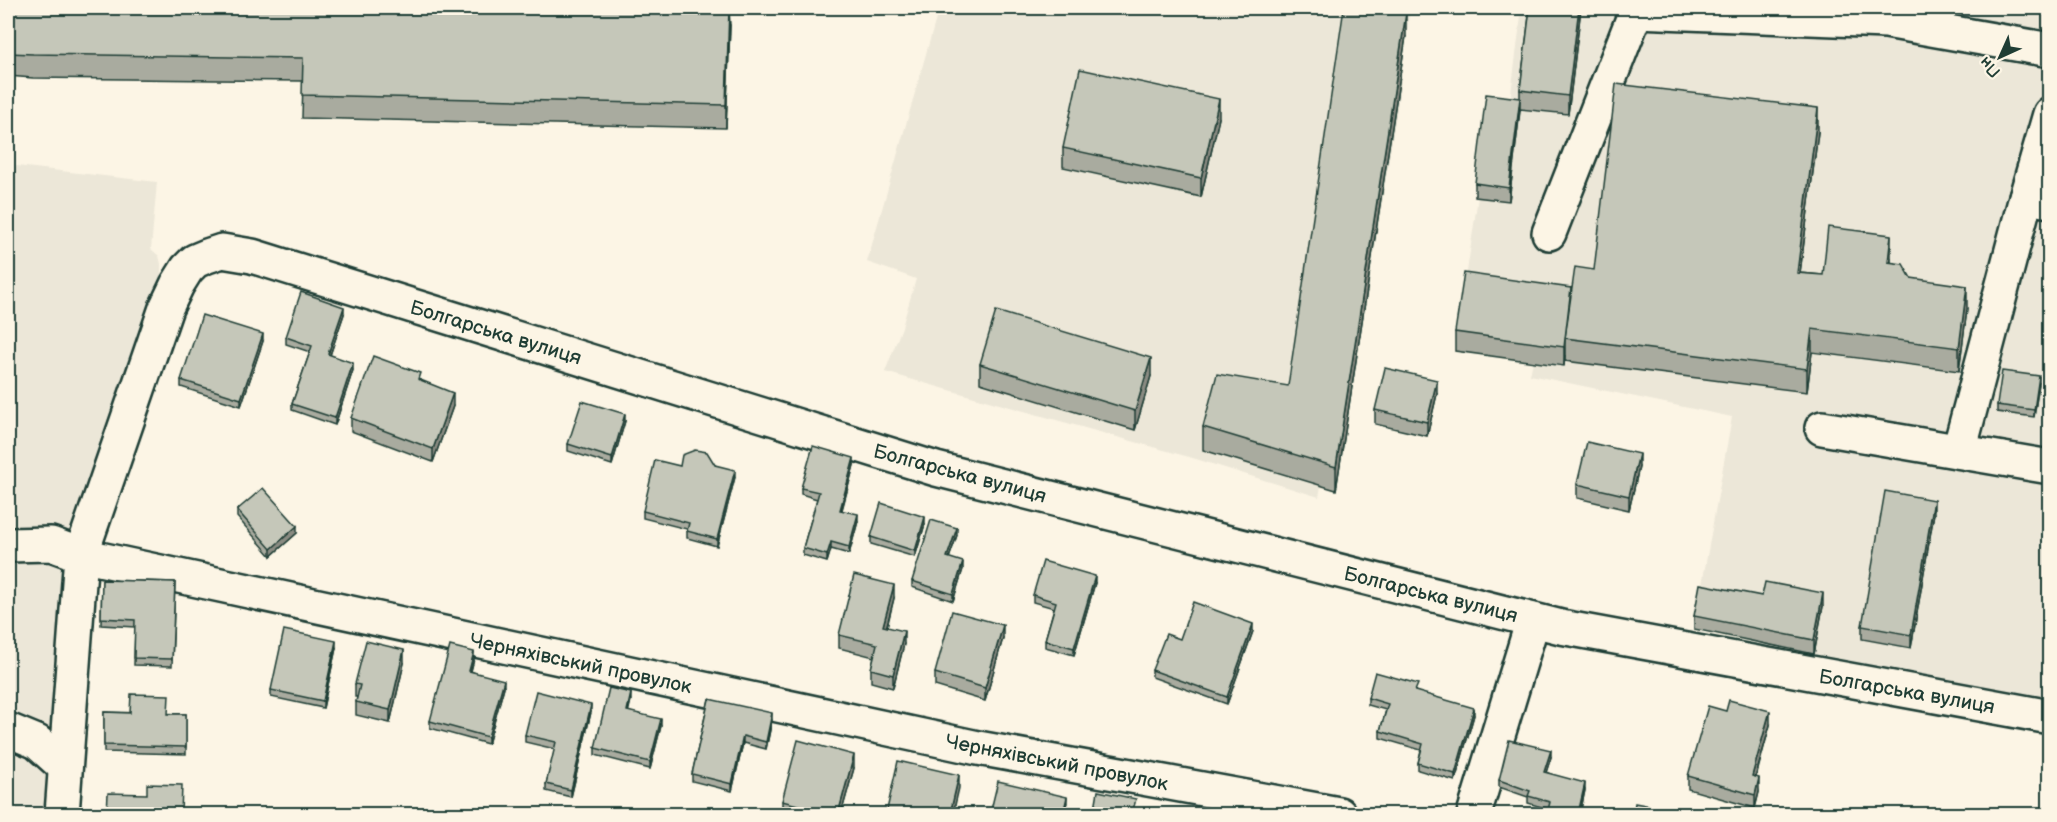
<svg xmlns="http://www.w3.org/2000/svg" width="2057" height="822" viewBox="0 0 2057 822" font-family="'Balsamiq Sans',sans-serif">
<style>
.built{fill:#ece7d8}
.lines{fill:none;stroke-linecap:round;stroke-linejoin:round}
.minor-casing{stroke:#1f3d34;stroke-width:38}
.minor{stroke:#fcf5e5;stroke-width:33}
.wall{fill:#a9ab9f;stroke:#1f3d34;stroke-width:1.5}
.shaded-wall{fill:#8a8b82;stroke:#1f3d34;stroke-width:1.5}
.building{fill:#c5c7b9;stroke:#1f3d34;stroke-width:1.5}
.labels{text-anchor:middle;stroke-width:6;stroke-linejoin:round;paint-order:stroke}
.street-label{font-size:20px;fill:#1f3d34;stroke:#fcf5e5}
</style>
<rect width="100%" height="100%" fill="#fcf5e5"/>
<filter id="ink" filterUnits="userSpaceOnUse"><feTurbulence type="fractalNoise" baseFrequency=".0167" numOctaves="2"/><feDisplacementMap in="SourceGraphic" scale="12" xChannelSelector="R" yChannelSelector="G"/><feConvolveMatrix kernelMatrix="1 2 1 2 8 2 1 2 1" color-interpolation-filters="sRGB"/></filter>
<g filter="url(#ink)">
<g class="built">
<polygon points="939,8 1410,8 1397,109 1336,490 1321,486 1319,497 1196,459 885,372 902,327 916,279 867,262"/>
<polygon points="1522,8 2049,8 2049,700 1968,685 1694,629 1732,417 1530,375 1533,361 1464,292 1478,197 1509,109"/>
<polygon points="8,165 157,182 151,249 159,256 161,264 161,276 85,493 50,814 8,814"/>
</g>
<g class="lines">
<defs>
<g id="minor">
<polyline points="1637,8 1636,11 1886,21 2050,50"/>
<polyline points="2026,197 2050,114"/>
<polyline points="1549,233 1636,11"/>
<polyline points="1822,428 2050,467"/>
<polyline points="1959,451 2026,197 2050,201"/>
<polyline points="8,545 51,544 81,555 978,748 1339,814"/>
<polyline points="8,730 37,742 65,767"/>
<polyline points="62,814 81,555 166,308 177,285 187,269 195,261 207,256 222,251 252,256 936,469 1561,627 2050,717"/>
<polyline points="1474,814 1533,620"/>
</g>
</defs>
<use href="#minor" class="minor-casing"/>
<use href="#minor" class="minor"/>
</g>
<g class="wall">
<polygon points="8,8 730,25 726,128 302,118 303,81 33,78 8,76"/>
<polygon points="1530,8 1581,8 1568,114 1520,109 1509,201 1475,197 1475,183 1520,98 1520,90"/>
<polygon points="1406,36 1336,490 1203,450 1203,427 1288,386"/>
<polygon points="1219,118 1201,197 1063,167 1063,148"/>
<polygon points="1818,132 1800,273 1823,275 1891,258 1891,262 1911,278 1967,309 1959,371 1812,352 1807,392 1565,361 1565,355 1564,366 1455,351 1455,332 1571,288 1594,270"/>
<polygon points="344,314 330,355 353,370 335,425 292,410 292,404 310,352 286,344 286,337"/>
<polygon points="263,341 241,406 181,387 181,380"/>
<polygon points="980,364 1151,376 1135,430 980,383"/>
<polygon points="420,380 453,406 433,462 351,431 351,418"/>
<polygon points="2039,383 2034,417 1997,412 1997,405"/>
<polygon points="1437,394 1427,436 1375,424 1375,410"/>
<polygon points="625,421 612,465 568,451 568,444"/>
<polygon points="715,465 735,477 717,546 687,538 687,529 643,518 643,511 680,466"/>
<polygon points="854,465 842,510 858,521 849,554 831,549 827,562 803,555 803,548 817,499 801,494 801,488"/>
<polygon points="1639,467 1629,510 1577,498 1577,484"/>
<polygon points="237,510 297,533 271,556 237,517"/>
<polygon points="1934,513 1911,648 1862,639 1862,626"/>
<polygon points="925,524 915,557 871,544 871,537"/>
<polygon points="957,535 949,558 963,569 953,601 912,587 912,581"/>
<polygon points="102,580 175,582 172,666 134,665 135,627 101,625"/>
<polygon points="1095,583 1074,655 1045,647 1045,640 1054,608 1033,602 1033,595"/>
<polygon points="1762,596 1823,606 1814,654 1694,629 1694,616"/>
<polygon points="894,598 887,627 904,644 893,688 871,682 871,669 874,657 839,648 839,635"/>
<polygon points="1253,631 1227,704 1152,677 1152,670 1180,639"/>
<polygon points="1003,638 985,701 935,686 935,673"/>
<polygon points="336,648 323,708 271,697 271,690"/>
<polygon points="474,659 471,671 504,687 488,744 430,728 430,721"/>
<polygon points="404,663 390,723 356,715 356,702 357,697 355,697 355,684"/>
<polygon points="1417,692 1474,715 1455,781 1418,770 1418,763 1421,750 1380,738 1380,731 1386,710 1368,705 1368,698"/>
<polygon points="709,699 772,720 766,749 743,743 732,791 692,781 692,774"/>
<polygon points="631,700 628,711 661,726 650,769 595,755 595,748"/>
<polygon points="104,712 186,714 186,754 104,752"/>
<polygon points="591,712 571,797 546,791 546,784 555,749 525,742 525,735"/>
<polygon points="1770,725 1756,777 1759,792 1755,808 1688,789 1688,776"/>
<polygon points="1551,757 1546,772 1585,790 1580,814 1547,814 1548,809 1528,803 1528,797 1499,787 1499,780"/>
<polygon points="854,768 841,814 782,814 782,801"/>
</g>
<g class="shaded-wall">
<polygon points="729,8 730,25 726,128 726,105"/>
<polygon points="1579,8 1581,8 1568,114 1568,96"/>
<polygon points="1406,13 1406,36 1336,490 1336,467"/>
<polygon points="1520,98 1520,111 1509,201 1509,188"/>
<polygon points="1219,99 1219,118 1201,197 1201,178"/>
<polygon points="1818,108 1818,132 1797,296 1797,273"/>
<polygon points="1891,235 1891,258 1888,285 1888,262"/>
<polygon points="1967,286 1967,309 1959,371 1959,348"/>
<polygon points="1571,288 1565,338 1565,355 1564,366 1564,347"/>
<polygon points="344,307 344,314 328,361 328,354"/>
<polygon points="1812,329 1812,352 1807,392 1807,369"/>
<polygon points="263,334 263,341 241,406 241,399"/>
<polygon points="1151,358 1151,376 1135,430 1135,411"/>
<polygon points="353,363 353,370 335,425 335,418"/>
<polygon points="2039,376 2039,383 2034,417 2034,410"/>
<polygon points="1437,380 1437,394 1427,436 1427,422"/>
<polygon points="453,393 453,406 433,462 433,449"/>
<polygon points="625,414 625,421 612,465 612,458"/>
<polygon points="1639,454 1639,467 1629,510 1629,496"/>
<polygon points="854,458 854,465 840,516 840,510"/>
<polygon points="735,470 735,477 717,546 717,539"/>
<polygon points="1934,500 1934,513 1911,648 1911,635"/>
<polygon points="858,514 858,521 849,554 849,547"/>
<polygon points="925,517 925,524 915,557 915,551"/>
<polygon points="297,526 297,533 271,556 271,549"/>
<polygon points="957,528 957,535 947,564 947,557"/>
<polygon points="831,542 831,549 827,562 827,555"/>
<polygon points="963,562 963,569 953,601 953,594"/>
<polygon points="1095,576 1095,583 1074,655 1074,648"/>
<polygon points="894,585 894,598 883,640 883,626"/>
<polygon points="1823,593 1823,606 1814,654 1814,640"/>
<polygon points="1253,624 1253,631 1227,704 1227,697"/>
<polygon points="1003,625 1003,638 985,701 985,688"/>
<polygon points="904,631 904,644 893,688 893,675"/>
<polygon points="336,641 336,648 323,708 323,701"/>
<polygon points="404,650 404,663 390,723 390,710"/>
<polygon points="474,652 474,659 469,678 469,671"/>
<polygon points="504,680 504,687 488,744 488,737"/>
<polygon points="631,693 631,700 627,718 627,711"/>
<polygon points="591,705 591,712 571,797 571,790"/>
<polygon points="1474,708 1474,715 1455,781 1455,774"/>
<polygon points="1770,711 1770,725 1752,789 1752,776"/>
<polygon points="772,713 772,720 766,749 766,742"/>
<polygon points="661,719 661,726 650,769 650,762"/>
<polygon points="743,736 743,743 732,791 732,784"/>
<polygon points="1551,750 1551,757 1544,779 1544,772"/>
<polygon points="854,755 854,768 841,814 838,814"/>
<polygon points="959,775 959,788 953,814 950,814"/>
<polygon points="1759,778 1759,792 1755,808 1755,795"/>
<polygon points="1585,783 1585,790 1580,814 1578,814"/>
<polygon points="1067,797 1067,811 1066,814 1063,814"/>
</g>
<g class="building">
<polygon points="8,8 729,8 726,105 302,95 303,58 33,54 8,53"/>
<polygon points="1344,8 1406,13 1336,467 1203,427 1217,374 1288,386"/>
<polygon points="1530,8 1579,8 1568,96 1520,90"/>
<polygon points="1080,69 1219,99 1201,178 1063,148"/>
<polygon points="1616,84 1818,108 1797,273 1823,275 1828,227 1891,235 1888,262 1903,264 1911,278 1967,286 1959,348 1812,329 1807,369 1565,338 1575,267 1594,270"/>
<polygon points="1486,94 1520,98 1509,188 1475,183"/>
<polygon points="1464,273 1571,288 1564,347 1455,332"/>
<polygon points="301,292 344,307 328,354 353,363 335,418 292,404 312,346 286,337"/>
<polygon points="996,311 1151,358 1135,411 980,364"/>
<polygon points="202,315 263,334 241,399 181,380"/>
<polygon points="373,356 420,373 418,379 453,393 433,449 351,418"/>
<polygon points="1385,368 1437,380 1427,422 1375,410"/>
<polygon points="2002,371 2039,376 2034,410 1997,405"/>
<polygon points="582,401 625,414 612,458 568,444"/>
<polygon points="1587,442 1639,454 1629,496 1577,484"/>
<polygon points="813,446 854,458 840,510 858,514 849,547 831,542 827,555 803,548 819,492 801,488"/>
<polygon points="695,450 707,452 715,465 735,470 717,539 687,531 689,523 643,511 655,460 680,466 682,455"/>
<polygon points="263,488 297,526 271,549 237,510"/>
<polygon points="1885,491 1934,500 1911,635 1862,626"/>
<polygon points="881,503 925,517 915,551 871,537"/>
<polygon points="931,520 957,528 947,557 963,562 953,594 912,581"/>
<polygon points="1043,561 1095,576 1074,648 1045,640 1056,602 1033,595"/>
<polygon points="854,575 894,585 883,626 904,631 893,675 871,669 877,644 839,635"/>
<polygon points="102,580 175,582 172,659 134,658 135,620 101,618"/>
<polygon points="1765,582 1823,593 1814,640 1694,616 1700,584 1762,596"/>
<polygon points="1193,602 1253,624 1227,697 1152,670 1166,634 1180,639"/>
<polygon points="952,611 1003,625 985,688 935,673"/>
<polygon points="284,630 336,641 323,701 271,690"/>
<polygon points="366,641 404,650 390,710 356,702 360,685 355,684"/>
<polygon points="450,646 474,652 469,671 504,680 488,737 430,721"/>
<polygon points="1375,672 1418,684 1415,691 1474,708 1455,774 1418,763 1423,744 1380,731 1388,704 1368,698"/>
<polygon points="609,688 631,693 627,711 661,719 650,762 595,748"/>
<polygon points="536,691 591,705 571,790 546,784 556,742 525,735"/>
<polygon points="131,694 169,695 168,714 186,714 186,747 104,745 104,712 130,713"/>
<polygon points="709,699 772,713 766,742 743,736 732,784 692,774"/>
<polygon points="1729,700 1770,711 1752,776 1759,778 1755,795 1688,776 1708,706 1726,711"/>
<polygon points="798,740 854,755 838,814 833,814 782,801"/>
<polygon points="1509,740 1551,750 1544,772 1585,783 1578,814 1547,814 1550,802 1528,796 1530,791 1499,780"/>
<polygon points="898,761 959,775 950,814 886,814"/>
<polygon points="998,781 1067,797 1063,814 990,814"/>
<polygon points="147,784 182,785 181,814 107,814 108,793 147,794"/>
<polygon points="1098,791 1136,799 1133,810 1155,814 1094,814"/>
<polygon points="1635,803 1693,814 1633,814"/>
</g>
</g>
<g class="labels">
<g class="street-label">
<text transform="translate(496 332) rotate(17)" y="7">Болгарська вулиця</text>
<text transform="translate(960 473) rotate(15)" y="7">Болгарська вулиця</text>
<text transform="translate(1431 594) rotate(14)" y="7">Болгарська вулиця</text>
<text transform="translate(581 663) rotate(12)" y="7">Черняхівський провулок</text>
<text transform="translate(1907 691) rotate(10)" y="7">Болгарська вулиця</text>
<text transform="translate(1057 762) rotate(11)" y="7">Черняхівський провулок</text>
</g>
</g>
<rect width="2057" height="822" fill="none" stroke="#fcf5e5" stroke-width="30"/>
<rect x="15" y="15" width="2027" height="792" fill="none" stroke="#1f3d34" stroke-width="2" filter="url(#ink)"/>
<g transform="translate(2000 57) rotate(225)" stroke="#fcf5e5" stroke-width="4.5" paint-order="stroke">
<path d="M0-4.5L10 22L0 15L-10 22Z" fill="#1f3d34"/>
<text y="-9" font-size="16" font-weight="bold" text-anchor="middle" fill="#1f3d34">Пн</text>
</g>
</svg>
